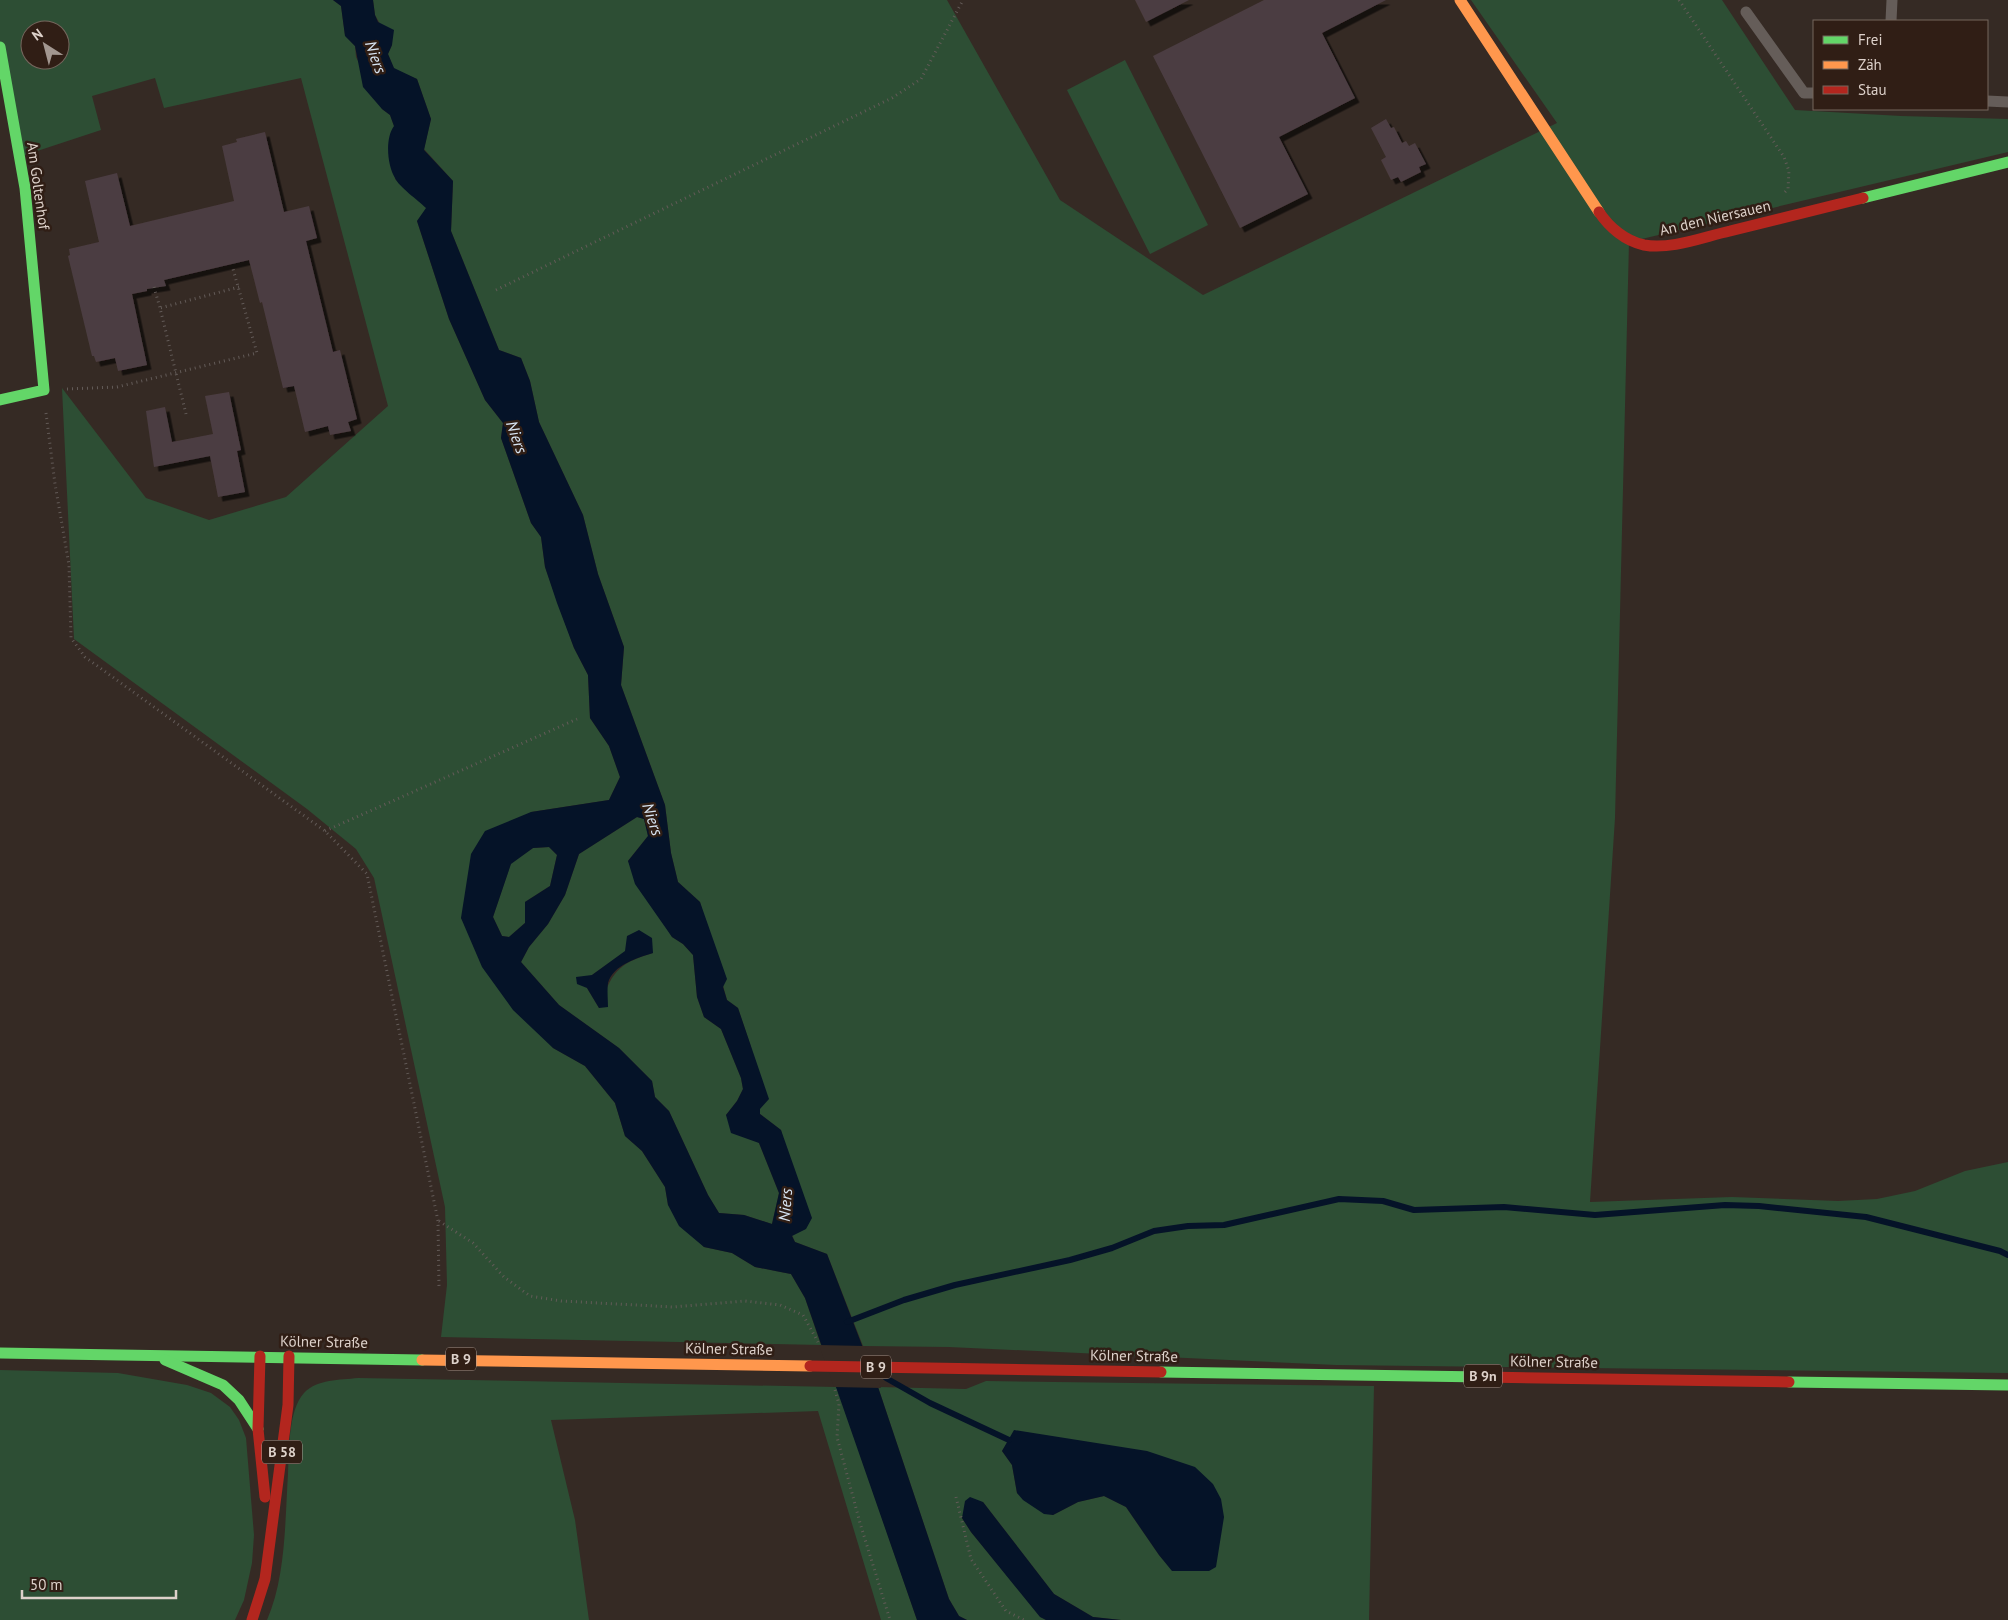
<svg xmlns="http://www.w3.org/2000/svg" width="2008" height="1620" viewBox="0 0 2008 1620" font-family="'PT Sans',sans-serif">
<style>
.green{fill:#2d4e34;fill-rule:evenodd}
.water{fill:#051328;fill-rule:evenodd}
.pier{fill:#352a24}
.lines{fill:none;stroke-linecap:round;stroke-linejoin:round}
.stream{stroke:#051328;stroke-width:6}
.building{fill:#4c3d42;filter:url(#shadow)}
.path{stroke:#635b58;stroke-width:3;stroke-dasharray:1 4;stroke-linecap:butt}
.lane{stroke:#655d59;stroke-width:11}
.fast{stroke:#63d668;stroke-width:11}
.slow{stroke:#ff974d;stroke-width:11}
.jam{stroke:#b3261e;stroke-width:11}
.labels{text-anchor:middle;stroke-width:5;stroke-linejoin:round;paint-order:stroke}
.shield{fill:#301e15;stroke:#a99b94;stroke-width:1}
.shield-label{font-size:14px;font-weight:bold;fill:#ddd1ca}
.street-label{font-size:15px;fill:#ddd1ca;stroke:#301e15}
.water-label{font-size:16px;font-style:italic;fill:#d8e5f4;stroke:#301e15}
</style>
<defs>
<filter id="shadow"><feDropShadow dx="4.5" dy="4.5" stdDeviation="0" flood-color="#0009"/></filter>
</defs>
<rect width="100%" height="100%" fill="#352a24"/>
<g class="green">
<path d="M0 0H333L341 6 345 35 355 46 356 57 382 109 390 115 394 126 395 179 427 208 417 221 449 319 485 400 503 423 501 438 531 523 541 537 545 567 574 648 588 675 590 718 609 746 620 777 609 800 531 812 461 918 553 1048 585 1066 615 1103 625 1136 642 1151 665 1187 668 1205 704 1247 732 1253 755 1267 791 1274 805 1298 821 1345 441 1337 447 1285 445 1207 374 878 356 849 307 809 74 639 62 388 146 498 209 520 286 497 388 406 301 78 164 108 155 78 92 96 101 130 19 157 0 48ZM30 30H60V60H30Z"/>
<polygon points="373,0 947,0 1060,200 1203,295 1557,123 1471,0 1722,0 1795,110 1901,116 2008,119 2008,152 1629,242 1615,818 1590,1202 1732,1197 1838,1201 1877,1199 1915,1191 1965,1171 2008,1162 2008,1373 1336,1365 949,1347 863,1346 827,1254 795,1242 792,1235 805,1229 781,1130 760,1114 751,1047 738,1008 727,1000 700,902 678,882 671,853 665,805 621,685 624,647 598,574 583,515 539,422 530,381 521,358 499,350 451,231 453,181 424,149 431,119 417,79 394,69 388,54 392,45 375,15"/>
<polygon points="1125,60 1208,225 1150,254 1067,90"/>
<path d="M637 817 644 819 648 836 628 861 672 937 683 944 693 955 697 997 704 1017 721 1029 741 1078 743 1089 737 1101 726 1115 759 1143 779 1193 772 1224 744 1215 719 1213 708 1195 669 1111 655 1097 652 1081 619 1048 559 1005 521 962 529 947 548 924 565 895 579 854ZM626 951 653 953C616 964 612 973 599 1008L587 988 592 975Z"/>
<polygon points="549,847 557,855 550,886 525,902 525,923 509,937 502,936 493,917 511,863 533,848"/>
<polygon points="0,1370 118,1373 187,1385 211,1393 230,1407 239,1420 246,1438 254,1535 252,1563 244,1600 235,1620 0,1620"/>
<path d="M358 1378 837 1387 917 1620H881L818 1411 551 1420 575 1520 589 1620H267C286 1577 285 1520 288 1474 289 1452 288 1410 304 1393 317 1379 340 1380 358 1378Z"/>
<path d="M986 1381 1374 1386 1369 1620H1121L1093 1617 1054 1594 983 1502 962 1518 971 1532 1040 1616 1046 1620H967L959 1616 949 1599 878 1387 966 1389ZM1009 1440 1224 1517 1172 1570 1159 1555 1126 1507 1104 1496 1078 1502 1053 1515 1017 1493 1012 1465 1002 1451Z"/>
</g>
<g class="water">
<path d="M333 0H373L375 15 378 22 394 30 392 45 388 54 394 68 417 79 431 119 424 150 453 181 451 231 499 350 521 358 530 381 539 422 583 515 598 574 624 647 621 685 665 805 671 853 678 882 700 902 727 979 723 987 727 1000 738 1008 769 1099 760 1109V1114L781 1130 812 1218 806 1229 792 1236 795 1242 827 1254 878 1387 949 1599 959 1616 967 1620H917L805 1298 791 1274 755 1267 732 1253 704 1247 679 1226 668 1205 665 1187 642 1151 625 1136 615 1103 585 1066 553 1048 513 1010 482 967 461 918 471 854 485 831 531 812 609 800 620 777 609 746 590 718 588 675 574 648 557 603 545 567 541 537 531 523 501 438 503 423 485 400 449 319 417 221 426 208C418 200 399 187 395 178 387 165 385 138 394 126L390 115 382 109 363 87 355 46 345 36 341 6ZM637 817 644 819 648 836 628 861 635 884 672 937 683 944 693 955 697 997 704 1017 721 1029 741 1078 743 1089 737 1101 726 1115 731 1133 759 1143 779 1193 772 1224 744 1215 719 1213 708 1195 669 1111 655 1097 652 1081 619 1048 559 1005 521 962 529 947 548 924 565 895 579 854ZM549 847 557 855 550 886 525 902V923L509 937 502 936 493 917 511 864 533 848Z"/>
<path d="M639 930 652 938 653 953C637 958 613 965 608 983 607 990 608 1000 608 1007L599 1008 587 988 577 984 576 977 592 975 625 951 627 936Z"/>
<polygon points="1014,1430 1147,1451 1195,1467 1213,1484 1221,1499 1224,1517 1216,1567 1209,1571 1172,1571 1159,1555 1126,1507 1104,1496 1078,1502 1053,1515 1044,1514 1023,1500 1017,1493 1012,1465 1002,1451"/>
<polygon points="970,1497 983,1502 1054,1594 1093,1617 1121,1620 1046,1620 1040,1617 971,1532 962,1518 965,1501"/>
</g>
<polygon class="pier" points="819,1345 865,1346 881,1388 834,1387"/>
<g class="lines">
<g class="stream">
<polyline points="847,1322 904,1300 955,1285 1070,1260 1112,1248 1154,1231 1188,1226 1224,1225 1339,1199 1383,1201 1414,1210 1504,1207 1595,1215 1725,1205 1759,1206 1866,1217 2000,1251 2008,1255"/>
<polyline points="886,1378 930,1403 1009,1440"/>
</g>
</g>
<g class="building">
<polygon points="1135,0 1189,0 1146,22"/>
<polygon points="1264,0 1386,0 1322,33 1355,98 1279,137 1308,194 1240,228 1153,56"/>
<polygon points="1386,119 1391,128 1394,127 1402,143 1406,141 1409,146 1415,143 1426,164 1419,167 1421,172 1401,182 1398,177 1391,180 1381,160 1386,157 1371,128"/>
<polygon points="265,132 284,212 309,206 317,238 306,241 333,352 340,350 357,419 348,422 351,431 330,435 328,426 305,432 294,386 283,388 262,302 260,303 249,260 164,280 166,286 147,289 147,291 132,294 147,365 118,371 115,358 96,362 94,356 92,356 68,256 70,255 69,249 99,242 85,181 117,173 130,226 234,201 222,146 237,142 236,139"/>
<polygon points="229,392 241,450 237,451 245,492 218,497 210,456 154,467 146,411 165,407 172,442 213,434 205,396"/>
</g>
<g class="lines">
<g class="path">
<polyline points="1679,0 1784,157 1789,171 1788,189 1784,193"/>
<polyline points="154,287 160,308"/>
<polyline points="496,290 892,98 921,79 963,0"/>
<polyline points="67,389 117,387 257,353 233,269"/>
<polyline points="46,413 55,484 69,565 71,638 85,657 325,831 367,874 438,1221 439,1287"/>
<polyline points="186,414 160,308 239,287"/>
<polyline points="325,831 577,719"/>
<polyline points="439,1221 473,1243 504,1277 530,1296 561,1301 673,1307 745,1301 780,1305 803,1315 818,1342"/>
<polyline points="835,1390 839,1404 837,1437 860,1523 890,1620"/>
<polyline points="956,1497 971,1559 1006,1611 1024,1620"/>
</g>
<g class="lane">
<polyline points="1746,12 1804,93 1814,93"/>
<polyline points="1891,21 1892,0"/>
<polyline points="1987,101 2008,102"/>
</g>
<g class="fast">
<polyline points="0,47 25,188 44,390 0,400"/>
<polyline points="1863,198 2008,162"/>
<polyline points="0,1353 422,1360"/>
<polyline points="165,1360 223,1385 239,1400 258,1429"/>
<polyline points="1161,1372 1484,1377"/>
<polyline points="1789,1382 2008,1385"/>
</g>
<g class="slow">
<polyline points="1460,0 1599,212"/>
<polyline points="422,1360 810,1366"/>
</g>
<g class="jam">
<path d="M1599 212C1609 227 1625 241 1644 245 1671 250 1703 237 1730 231 1774 220 1818 209 1863 198"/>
<polyline points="260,1356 258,1429 265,1497"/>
<polyline points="810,1366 1161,1372"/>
<polyline points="1484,1377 1789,1382"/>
<polyline points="252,1620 265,1579 288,1405 289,1356"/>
</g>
</g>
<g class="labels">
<g class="shield">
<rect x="446" y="1347.5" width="30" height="23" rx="4"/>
<rect x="861" y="1355.5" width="30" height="23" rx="4"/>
<rect x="1464" y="1364.5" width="38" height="23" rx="4"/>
<rect x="262" y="1440.5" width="40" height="23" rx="4"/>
</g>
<g class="shield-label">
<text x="461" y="1364">B 9</text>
<text x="876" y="1372">B 9</text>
<text x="1483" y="1381">B 9n</text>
<text x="282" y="1457">B 58</text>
</g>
<g class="street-label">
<text transform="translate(38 186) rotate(82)" y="5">Am Goltenhof</text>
<text transform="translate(1715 218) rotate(-13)" y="5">An den Niersauen</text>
<text transform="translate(324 1342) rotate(1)" y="5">Kölner Straße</text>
<text transform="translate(729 1349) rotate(1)" y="5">Kölner Straße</text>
<text transform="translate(1134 1356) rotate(1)" y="5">Kölner Straße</text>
<text transform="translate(1554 1362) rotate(1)" y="5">Kölner Straße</text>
</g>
<g class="water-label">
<text transform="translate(376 57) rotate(70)" y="6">Niers</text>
<text transform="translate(517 437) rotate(70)" y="6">Niers</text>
<text transform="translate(653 819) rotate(71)" y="6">Niers</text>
<text transform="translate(785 1205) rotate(-86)" y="6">Niers</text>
</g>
</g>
<rect x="1813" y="20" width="175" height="90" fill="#301e15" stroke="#75665d"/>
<rect x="1823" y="36" width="25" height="8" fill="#63d668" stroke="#75665d"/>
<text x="1858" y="45" font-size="15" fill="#ddd1ca">Frei</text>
<rect x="1823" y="61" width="25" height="8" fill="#ff974d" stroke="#75665d"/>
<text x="1858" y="70" font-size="15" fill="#ddd1ca">Zäh</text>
<rect x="1823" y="86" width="25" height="8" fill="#b3261e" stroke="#75665d"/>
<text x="1858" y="95" font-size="15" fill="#ddd1ca">Stau</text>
<g transform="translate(45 45) rotate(324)"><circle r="24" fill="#301e15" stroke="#75665d"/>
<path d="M0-4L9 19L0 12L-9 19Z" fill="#a29790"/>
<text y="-8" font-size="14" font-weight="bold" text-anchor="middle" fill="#ddd1ca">N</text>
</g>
<path d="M22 1590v8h154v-8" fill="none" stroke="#ddd1ca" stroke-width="2.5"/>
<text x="30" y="1590" font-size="15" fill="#ddd1ca" stroke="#301e15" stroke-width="4" paint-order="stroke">50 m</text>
</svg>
